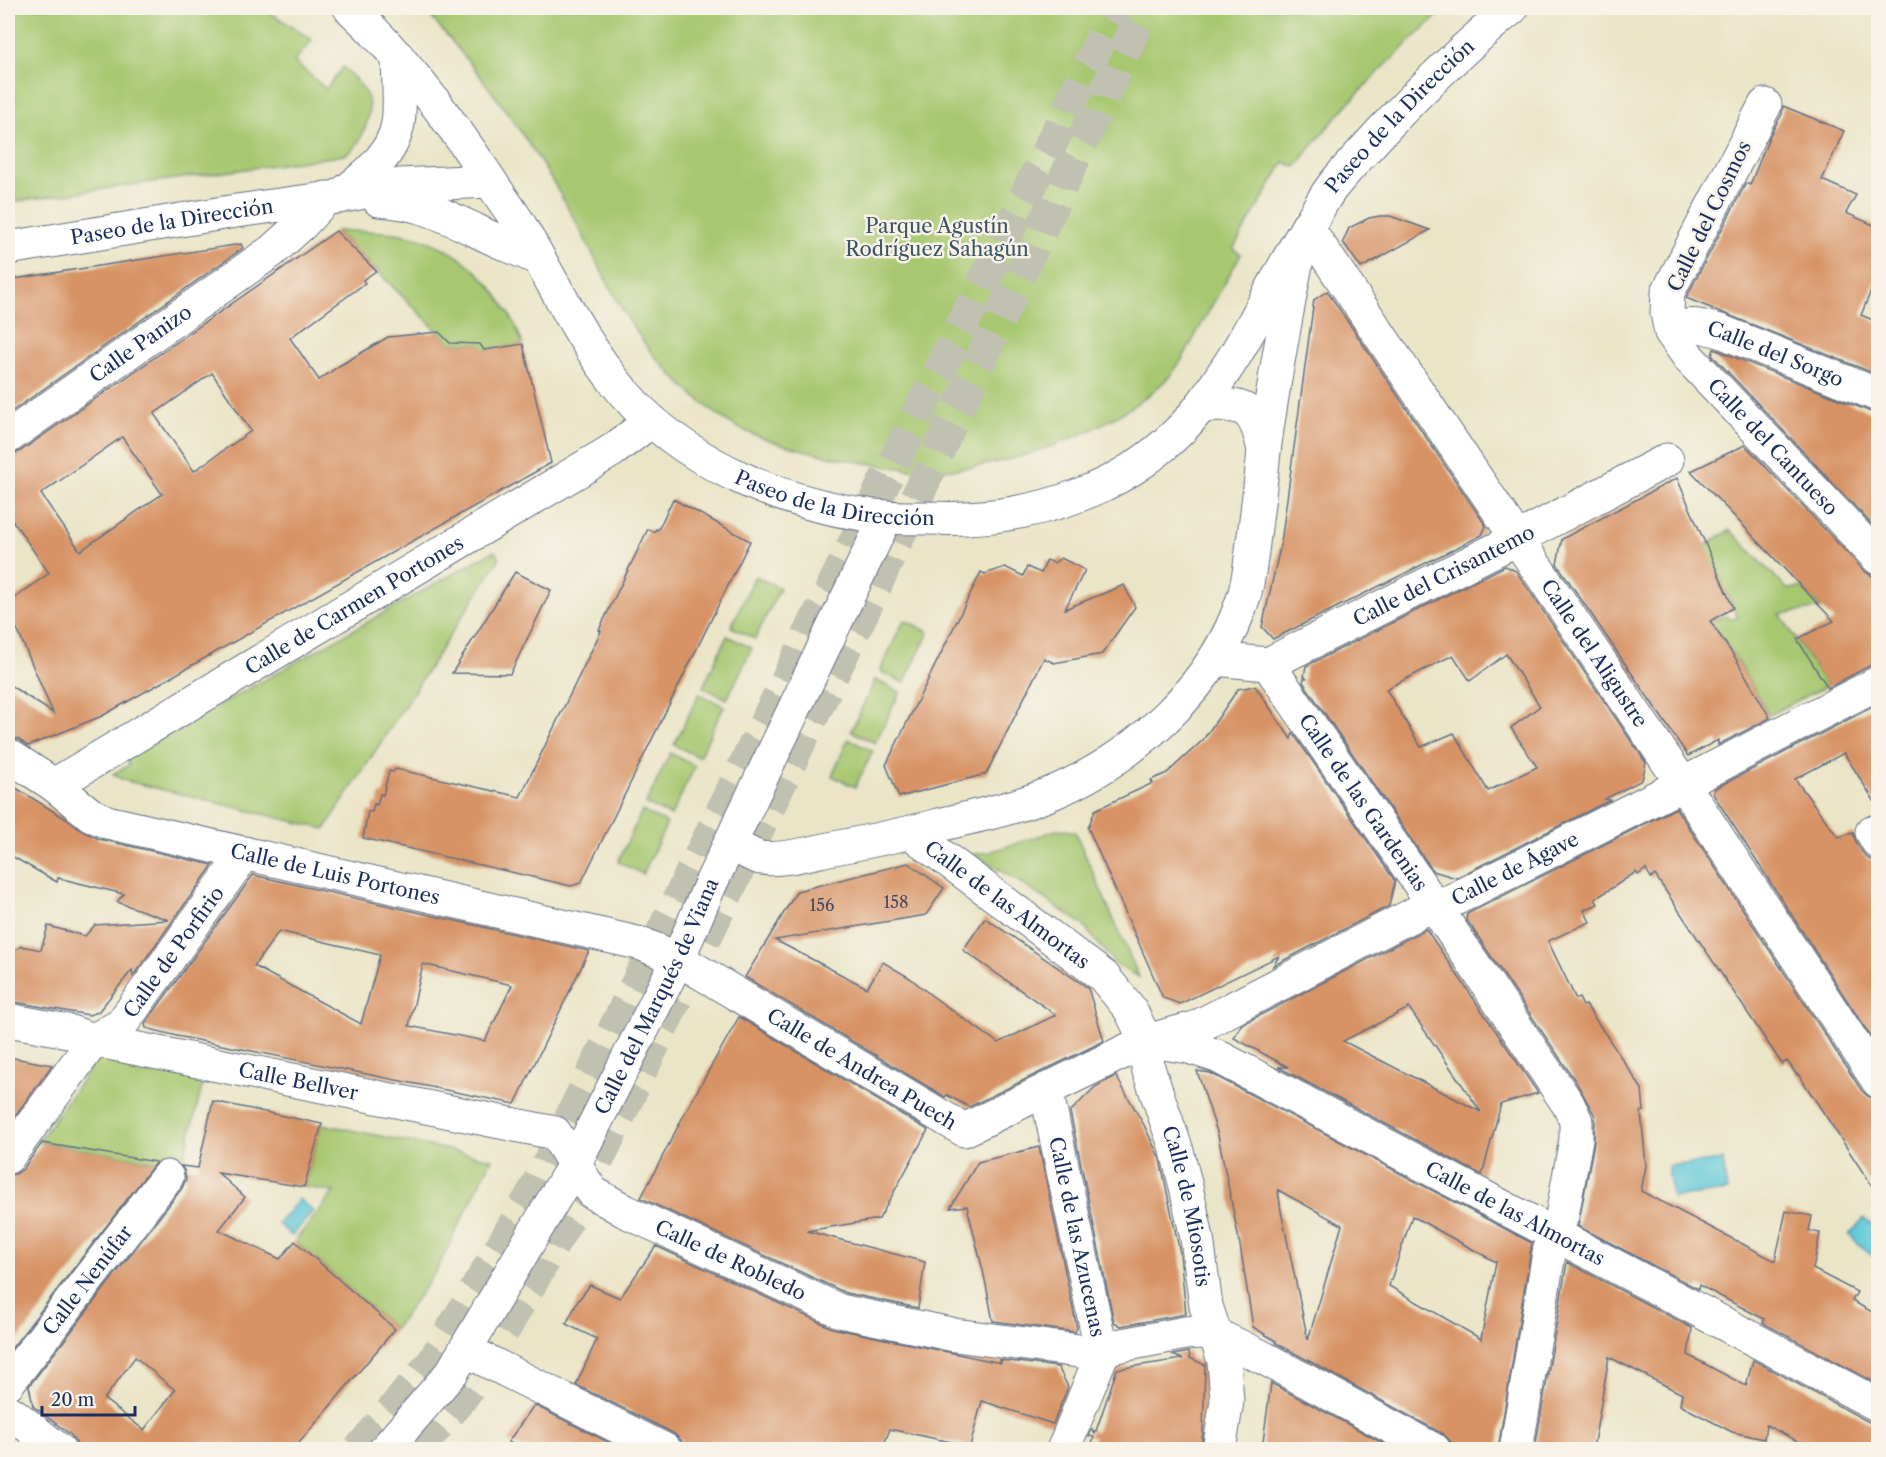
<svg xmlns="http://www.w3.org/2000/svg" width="1886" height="1457" viewBox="0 0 1886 1457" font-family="'Libre Caslon Text',serif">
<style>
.green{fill:#a7c871;stroke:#617c68;stroke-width:1.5}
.water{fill:#5dc8d8;stroke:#3c7c9b;stroke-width:1.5}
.building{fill:#d79365;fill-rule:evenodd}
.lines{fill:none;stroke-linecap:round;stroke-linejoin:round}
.secondary-tunnel{stroke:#c1c1b2;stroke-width:33;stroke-dasharray:33 16;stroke-linecap:butt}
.street-casing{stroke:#636f83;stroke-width:35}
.secondary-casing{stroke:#636f83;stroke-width:35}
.street{stroke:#fff;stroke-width:33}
.secondary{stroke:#fff;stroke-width:33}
.labels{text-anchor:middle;stroke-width:5;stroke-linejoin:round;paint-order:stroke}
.number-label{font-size:16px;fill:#4a4860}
.street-label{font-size:20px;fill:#1b2f5e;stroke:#f7f3e8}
.park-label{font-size:20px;fill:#3e5563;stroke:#f7f3e8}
</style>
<rect width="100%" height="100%" fill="#f7f3e8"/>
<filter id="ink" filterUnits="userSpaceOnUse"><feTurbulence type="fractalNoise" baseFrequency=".0167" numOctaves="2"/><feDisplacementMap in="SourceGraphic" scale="12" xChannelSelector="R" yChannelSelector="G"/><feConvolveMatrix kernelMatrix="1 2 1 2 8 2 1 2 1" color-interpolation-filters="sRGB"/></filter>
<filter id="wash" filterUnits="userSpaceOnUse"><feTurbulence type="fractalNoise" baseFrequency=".008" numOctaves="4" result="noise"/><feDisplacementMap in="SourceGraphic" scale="24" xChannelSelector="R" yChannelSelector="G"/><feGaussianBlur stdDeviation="1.35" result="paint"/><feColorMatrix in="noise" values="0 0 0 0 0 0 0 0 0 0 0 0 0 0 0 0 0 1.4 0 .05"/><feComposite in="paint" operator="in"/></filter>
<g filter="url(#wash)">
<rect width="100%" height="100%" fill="#eae5c7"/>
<g class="green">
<path d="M8 8H263L312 40 294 61 326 89 343 67C353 77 364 86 368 100 372 116 361 147 346 154 342 156 336 156 332 157L17 201 8 205Z"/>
<path d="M423 8H1446C1392 58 1339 108 1296 167L1284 162 1233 249 1241 254C1227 279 1213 304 1199 329 1189 347 1180 366 1165 381 1109 434 996 474 919 470 887 468 855 461 824 455 794 448 765 441 737 427 708 411 682 386 659 361 621 318 600 265 572 215 531 141 480 71 423 8Z"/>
<path d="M336 231C358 231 380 230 401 234 461 244 503 289 523 344L484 350 479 344 450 343Z"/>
<polygon points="1730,530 1787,589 1802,588 1821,608 1780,614 1827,686 1769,715 1737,660 1710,621 1725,616 1732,619 1738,618 1717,571 1703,547"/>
<polygon points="494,551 500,558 325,829 123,780 113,774 129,765 128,761 125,758"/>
<polygon points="755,576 780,588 755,639 731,627"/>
<polygon points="904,620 929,632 904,683 880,671"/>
<polygon points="727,636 752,648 727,699 703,687"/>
<polygon points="875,680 900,692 875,743 851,731"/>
<polygon points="699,694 724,706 699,757 674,745"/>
<polygon points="848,739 873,751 855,787 832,776"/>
<polygon points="670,753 695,766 671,816 646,804"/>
<polygon points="642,811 667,823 643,874 618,862"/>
<polygon points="1060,829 1075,832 1139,977 1116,965 1082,924 1013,878 973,854 990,852"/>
<polygon points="110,1053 206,1071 182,1166 38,1142 97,1058"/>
<polygon points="322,1124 492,1159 436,1271 395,1329 295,1241 334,1192 304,1187"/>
</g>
<g class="water">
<polygon points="1723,1160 1727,1191 1672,1198 1668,1166"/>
<polygon points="299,1199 313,1211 292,1236 278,1224"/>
<polygon points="1864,1218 1878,1231 1878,1261 1849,1235"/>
</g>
<g id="blocks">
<g class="building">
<polygon points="1783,106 1844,131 1822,180 1856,195 1846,213 1878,227 1878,274 1861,315 1878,322 1878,375 1686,298 1746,183 1750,185 1770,135 1782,114"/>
<polygon points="1380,216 1390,216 1430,230 1361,268 1343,242 1349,228 1369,218"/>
<path d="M336 231 376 271 363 280 365 283 356 290 290 338 319 380 339 366 388 337 439 332 450 343 480 344 484 350 523 344 551 463 102 716 28 746 18 739 8 737V684L53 713 8 608V603L49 573 8 514V455L19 452ZM212 373 251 431 194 471 154 414ZM122 437 162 494 80 551 41 494Z"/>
<polygon points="241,244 243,248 8,414 8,280"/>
<polygon points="1327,291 1486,526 1482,535 1273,639 1262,627 1281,543 1314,300"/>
<polygon points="1714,349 1871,412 1878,413 1878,531 1712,355"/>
<polygon points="1745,445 1864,571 1872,576 1878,576 1878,664 1869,666 1828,688 1797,639 1834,621 1691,471"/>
<polygon points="1677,478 1733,608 1710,621 1736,659 1770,718 1718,745 1718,740 1688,756 1557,564 1562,539"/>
<polygon points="673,499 750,541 581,883 571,886 363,838 368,811 372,812 374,804 377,805 380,794 383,795 389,771 393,772 396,769 520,797 601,631 599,630 648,529 654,532 656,529 658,530"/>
<polygon points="1061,558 1085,570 1065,609 1124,585 1135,607 1102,654 1054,663 1044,658 986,774 899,797 886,765 981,572 985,574 1005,567 1023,576 1027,567 1041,573 1047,560 1054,563"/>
<path d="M1505 566 1516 571 1646 763 1642 780 1605 799 1610 800 1456 878 1433 871 1303 682 1304 678H1306L1304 676 1306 666ZM1506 654 1540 706 1511 728 1537 767 1488 791 1454 733 1421 747 1386 689 1453 655 1470 681Z"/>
<polygon points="515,572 551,590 510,674 452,673"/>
<polygon points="1255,686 1291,739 1293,733 1395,881 1389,906 1273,966 1279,956 1180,1004 1163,998 1088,828 1095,810 1153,783 1151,780 1167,773 1203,740 1238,689"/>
<polygon points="1878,704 1878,807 1844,753 1795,779 1838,837 1853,833 1856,842 1862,852 1869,859 1878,861 1878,1048 1713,794 1714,789"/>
<polygon points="8,783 66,819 82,831 99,839 213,865 133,976 132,970 98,1012 89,1015 8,1001 8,955 21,946 41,950 48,926 85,936 95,925 169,920 117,902 124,894 58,878 57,882 8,854"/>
<polygon points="1676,808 1862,1091 1869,1097 1878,1100 1878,1195 1798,1074 1797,1075 1787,1061 1782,1064 1655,875 1651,878 1646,869 1638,875 1636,872 1595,899 1598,904 1584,910 1590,922 1548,941 1576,999 1579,998 1583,1006 1586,1005 1642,1089 1644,1111 1641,1112 1646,1166 1641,1191 1775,1261 1786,1211 1812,1216 1809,1231 1820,1233 1813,1269 1857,1292 1852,1301 1878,1315 1878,1384 1763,1323 1764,1319 1699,1285 1698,1289 1578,1226 1594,1142 1595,1116 1576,1082 1466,919 1467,914"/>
<polygon points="908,863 944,888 926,915 775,940 867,988 883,962 910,978 932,996 998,1043 1056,1015 963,950 985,918 1088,988 1104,1041 969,1107 947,1095 945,1097 745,977 797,891"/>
<path d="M253 875 589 951 515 1104 177 1036 146 1028 145 1024ZM279 931 380 955 361 1024 254 966ZM423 964 512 985 485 1041 409 1026Z"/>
<path d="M1426 929 1538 1093 1501 1104 1482 1175 1278 1067H1288L1234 1038 1241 1025ZM1409 1008 1481 1112 1343 1041Z"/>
<polygon points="739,1017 928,1130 879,1219 807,1231 925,1262 918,1308 846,1293 641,1198 687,1109"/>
<polygon points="8,1057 52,1065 8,1126"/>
<path d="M1197 1071 1210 1073 1532 1243 1498 1449H1453L1450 1441 1443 1434 1276 1343V1341L1253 1327 1240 1245 1218 1135ZM1278 1190 1342 1225 1308 1340 1281 1211ZM1412 1216 1496 1262 1481 1339 1389 1286Z"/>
<polygon points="1116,1076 1144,1125 1160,1159 1180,1253 1186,1314 1121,1326 1114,1322 1070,1112 1095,1087"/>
<path d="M213 1101 322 1124 304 1187 218 1173 245 1197 219 1230 280 1259 295 1241 395 1329 294 1449H77L76 1442 71 1435 33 1406 29 1386 182 1188 186 1179 184 1170 181 1166 198 1168ZM135 1357 175 1390 144 1430 104 1399Z"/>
<polygon points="42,1143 156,1162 8,1353 8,1175 16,1174 23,1169"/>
<polygon points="1039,1147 1077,1328 1075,1332 993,1321 984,1275 967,1206 950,1208 978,1162"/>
<polygon points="656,1246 832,1328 1001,1363 1000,1360 1058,1367 1068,1387 1053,1424 982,1401 970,1446 890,1429 882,1449 684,1449 681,1440 673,1433 576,1385 597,1339 566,1324 578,1301 590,1285 620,1298"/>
<polygon points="1567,1262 1692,1328 1688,1355 1746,1386 1753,1360 1869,1422 1878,1424 1878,1449 1813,1449 1766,1425 1764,1439 1732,1432 1680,1405 1682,1394 1609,1357 1593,1449 1535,1449"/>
<polygon points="1189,1352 1190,1358 1205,1365 1203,1431 1201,1449 1090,1449 1094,1437 1089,1436 1092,1429 1095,1434 1117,1369 1182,1359 1173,1355"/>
<polygon points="1271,1383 1394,1449 1262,1449"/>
<polygon points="534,1405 622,1449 523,1449 508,1442"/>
</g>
</g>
</g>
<g filter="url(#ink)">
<use href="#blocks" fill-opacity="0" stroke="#636f83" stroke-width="1.5"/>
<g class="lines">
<g class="secondary-tunnel">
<polyline points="359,1450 433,1362 536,1188 1056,134 1116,8"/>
<polyline points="417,1450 472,1385 577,1203 875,587 1144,8"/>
</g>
<defs>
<g id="street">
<path id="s1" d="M1765 105 1668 292 1667 313 1671 332 1690 359 1878 558"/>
<path d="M341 195C365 177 393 155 398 123 401 106 398 76 398 57"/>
<path d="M379 200C420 203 440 213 475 230 496 241 518 249 539 259"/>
<path id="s2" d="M1307 227 1694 801 1878 1081"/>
<path id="s3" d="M8 248 236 211 338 197 400 185 490 181"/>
<path id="s4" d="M1671 332C1688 321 1701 326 1720 331L1878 395"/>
<path d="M1201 406C1246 403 1254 406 1264 450"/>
<path id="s5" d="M8 437 272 251 302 224 326 198"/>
<path id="s6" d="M1215 659 1268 664 1501 547 1667 460"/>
<path id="s7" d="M1268 664 1434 905 1568 1104 1576 1121V1139L1562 1216 1550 1247 1516 1450"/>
<path id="s8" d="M8 755 54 785 90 814 107 822 642 944 678 959 964 1130 1146 1041 1195 1028 1420 911 1453 900 1683 784 1878 683"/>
<path id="s9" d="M54 785 613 450 651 421"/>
<polyline points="1872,832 1878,842"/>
<path id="s10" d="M911 833 1103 976 1130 1009 1146 1041 1148 1068 1177 1151 1186 1187 1197 1238 1206 1306 1224 1361 1227 1401 1219 1450"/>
<path d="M730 843C740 848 751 856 761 858 781 861 810 853 829 849 866 842 903 835 939 825 976 816 1016 808 1052 793 1135 758 1217 684 1244 596 1249 579 1251 560 1253 543 1257 512 1261 481 1264 451 1273 381 1287 312 1300 243"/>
<path id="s11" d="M8 1020 68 1031 94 1040 555 1133 592 1192 625 1211 840 1311 955 1335 1102 1354 1111 1347 1186 1333 1198 1332 1214 1334 1264 1358 1434 1450"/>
<path id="s12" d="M1157 1042 1189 1047 1217 1056 1878 1405"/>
<path id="s13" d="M1046 1090 1102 1354 1063 1450"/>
<path id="s14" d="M8 1157 94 1040 121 1025 245 853"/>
<polyline points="465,1350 665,1450"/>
<path id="s15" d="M8 1383 167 1177"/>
<polyline points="8,1412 14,1415 59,1450"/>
</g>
<g id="secondary">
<path id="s16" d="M350 8C404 58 449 118 489 179 499 195 511 210 521 227 556 286 588 356 635 405 696 467 783 503 868 515 887 518 906 518 926 518 939 518 953 519 966 518 1042 515 1121 488 1175 435 1199 413 1216 384 1234 357 1261 312 1283 265 1311 221 1318 210 1324 197 1332 187 1347 168 1365 150 1381 132 1422 88 1465 46 1512 8"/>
<path id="s17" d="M385 1450 452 1372 574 1165 678 959 710 885 886 517"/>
</g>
</defs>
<use href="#street" class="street-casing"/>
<use href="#secondary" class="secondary-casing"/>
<use href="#street" class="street"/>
<use href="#secondary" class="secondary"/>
</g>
</g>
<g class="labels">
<g class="number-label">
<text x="896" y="908">158</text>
<text x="822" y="911">156</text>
</g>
<g class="street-label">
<text dy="7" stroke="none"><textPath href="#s16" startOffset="1473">Paseo de la Dirección</textPath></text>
<text transform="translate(1709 216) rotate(-64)" y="7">Calle del Cosmos</text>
<text dy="7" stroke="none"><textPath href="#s3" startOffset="166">Paseo de la Dirección</textPath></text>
<text dy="7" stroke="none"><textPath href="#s5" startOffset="162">Calle Panizo</textPath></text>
<text dy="7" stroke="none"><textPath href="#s4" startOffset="111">Calle del Sorgo</textPath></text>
<text dy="7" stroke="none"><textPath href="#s1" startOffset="405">Calle del Cantueso</textPath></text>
<text dy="7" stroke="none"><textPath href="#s16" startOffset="717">Paseo de la Dirección</textPath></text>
<text dy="7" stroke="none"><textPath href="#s6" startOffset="250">Calle del Crisantemo</textPath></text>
<text dy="7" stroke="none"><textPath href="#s9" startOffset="350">Calle de Carmen Portones</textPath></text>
<text dy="7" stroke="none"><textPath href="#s2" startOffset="514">Calle del Aligustre</textPath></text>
<text dy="7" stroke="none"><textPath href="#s7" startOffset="168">Calle de las Gardenias</textPath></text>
<text dy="7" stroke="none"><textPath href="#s8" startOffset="1652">Calle de Ágave</textPath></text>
<text dy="7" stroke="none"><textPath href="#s8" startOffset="354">Calle de Luis Portones</textPath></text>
<text dy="7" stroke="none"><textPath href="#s10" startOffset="120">Calle de las Almortas</textPath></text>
<text dy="7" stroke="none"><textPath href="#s14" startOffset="266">Calle de Porfirio</textPath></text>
<text dy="7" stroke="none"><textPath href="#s17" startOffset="531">Calle del Marqués de Viana</textPath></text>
<text dy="7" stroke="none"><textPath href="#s8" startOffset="922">Calle de Andrea Puech</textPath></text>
<text dy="7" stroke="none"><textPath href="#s11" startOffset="297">Calle Bellver</textPath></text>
<text dy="7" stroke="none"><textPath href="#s10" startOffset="489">Calle de Miosotis</textPath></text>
<text dy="7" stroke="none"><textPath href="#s12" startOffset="399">Calle de las Almortas</textPath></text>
<text dy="7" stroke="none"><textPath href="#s13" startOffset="150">Calle de las Azucenas</textPath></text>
<text dy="7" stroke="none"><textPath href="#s11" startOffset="783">Calle de Robledo</textPath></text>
<text dy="7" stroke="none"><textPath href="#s15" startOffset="130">Calle Nenúfar</textPath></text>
</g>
<g class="park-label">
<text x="937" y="233">Parque Agustín<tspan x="937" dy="23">Rodríguez Sahagún</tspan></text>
</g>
</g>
<rect width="1886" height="1457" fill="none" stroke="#f7f3e8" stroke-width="30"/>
<path d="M42 1406v9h93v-9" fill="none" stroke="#1b2f5e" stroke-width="3"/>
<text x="51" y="1406" font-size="18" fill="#1b2f5e" stroke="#f7f3e8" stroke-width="4.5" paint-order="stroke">20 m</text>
</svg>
